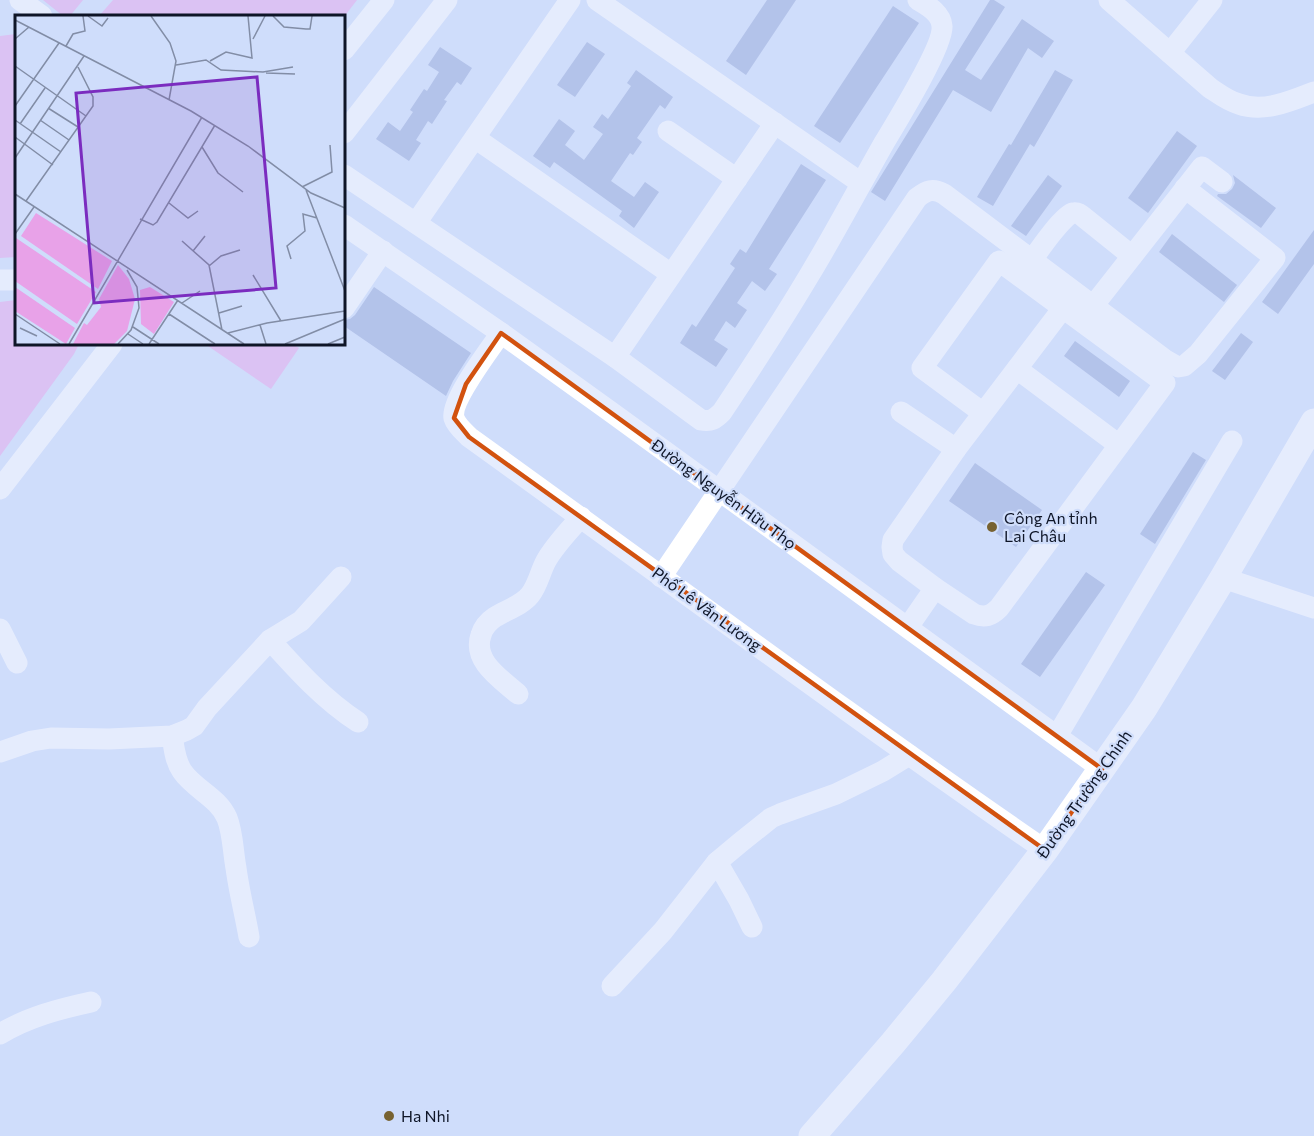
<svg xmlns="http://www.w3.org/2000/svg" width="1314" height="1136" viewBox="0 0 1314 1136" font-family="Commissioner,sans-serif">
<style>
.green{fill:#e8a2e8}
.building{fill:#90a4d4}
.lines{fill:none;stroke-linecap:round;stroke-linejoin:round}
.minor{stroke:#fff;stroke-width:21}
.major{stroke:#fff;stroke-width:27}
.marked{fill:none;stroke:#d2520f;stroke-width:4.5;stroke-linejoin:round}
.poi-dot{fill:#776231;stroke:#cfddfb;stroke-width:2}
.labels{text-anchor:middle;stroke-width:4.5;stroke-linejoin:round;paint-order:stroke}
.street-label{font-size:16px;fill:#0e1527;stroke:#cfddfb}
.poi-label{font-size:16px;fill:#0e1527;stroke:#cfddfb;text-anchor:start}
.inset-road{fill:none;stroke:#828da6;stroke-width:1.5}
.view{fill:#7b2cbf;fill-opacity:0.15;stroke:#7b2cbf;stroke-width:3}
.inset-edge{fill:none;stroke:#0e1527;stroke-width:3}
</style>
<rect width="100%" height="100%" fill="#cfddfb"/>
<g class="green">
<polygon points="43,0 83,0 70,16 63,16"/>
<polygon points="113,0 357,0 344,17 99,16"/>
<polygon points="16,34 16,257 0,258 0,36"/>
<polygon points="16,300 16,344 77,344 78,346 74,354 0,456 0,302"/>
<polygon points="205,344 292,344 299,348 271,389"/>
</g>
<g class="building">
<polygon points="767,0 796,0 746,75 726,61"/>
<polygon points="990,0 994,0 1005,7 965,70 981,80 1022,19 1054,41 1042,58 1028,48 991,112 953,90 885,201 871,192"/>
<polygon points="893,6 919,23 840,143 814,126"/>
<polygon points="587,42 605,54 575,97 557,85"/>
<polygon points="440,47 472,68 461,85 457,82 444,100 447,101 432,124 428,121 416,140 421,143 409,161 376,139 388,122 400,131 413,112 410,110 424,89 427,91 439,72 428,65"/>
<polygon points="636,70 673,97 665,109 660,105 637,138 642,142 633,155 630,153 611,181 634,197 645,182 659,192 634,228 619,216 622,211 554,162 550,168 533,156 559,119 575,131 565,145 584,160 603,134 593,127 602,114 608,119 631,86 627,83"/>
<polygon points="1055,70 1073,80 1034,147 1030,144 993,206 977,197 1009,144 1011,145"/>
<polygon points="1177,131 1197,146 1148,213 1128,198"/>
<polygon points="801,164 826,180 769,269 777,274 765,291 752,281 737,303 747,310 735,328 726,321 714,340 728,349 716,367 680,343 692,324 696,327 735,268 730,264 740,249 746,253"/>
<polygon points="1048,175 1062,186 1026,236 1011,226"/>
<polygon points="1233,175 1276,208 1261,228 1217,196 1218,194 1226,194 1232,189 1235,183"/>
<polygon points="1314,230 1314,264 1278,314 1262,302"/>
<polygon points="1172,234 1237,285 1224,302 1159,252"/>
<polygon points="374,287 471,353 453,381 446,396 344,326 345,320 350,319 355,315"/>
<polygon points="1241,333 1253,342 1225,380 1212,371"/>
<polygon points="1075,341 1130,381 1119,397 1064,356"/>
<polygon points="1193,452 1206,460 1155,544 1140,534"/>
<polygon points="975,463 1042,510 1016,547 949,501"/>
<polygon points="1086,572 1105,585 1040,677 1021,664"/>
</g>
<g class="lines">
<g class="minor">
<polyline points="20,0 42,16"/>
<polyline points="597,0 861,183"/>
<path d="M1109 0 1210 88C1219 94 1228 101 1239 104 1264 113 1291 101 1314 92"/>
<polyline points="344,50 384,0"/>
<polyline points="1170,53 1212,0"/>
<polyline points="668,131 737,179"/>
<polyline points="344,133 447,0"/>
<polyline points="475,138 671,274"/>
<path d="M344 175 615 357 701 420C711 422 715 419 722 412 752 367 782 321 810 274 836 231 859 187 884 143 896 123 944 45 942 26 941 13 928 6 918 0"/>
<polyline points="416,223 570,0"/>
<polyline points="344,225 501,333 611,412 1102,769"/>
<path d="M1032 260C1039 250 1064 214 1073 213 1079 212 1082 216 1086 219L1132 256"/>
<polyline points="0,280 16,280"/>
<polyline points="1093,306 1202,167 1222,182"/>
<polyline points="344,308 383,251"/>
<path d="M501 333C490 349 450 401 454 418 456 425 464 432 469 437 661 575 850 716 1045 850"/>
<polyline points="615,357 775,123"/>
<polyline points="1017,369 1119,445"/>
<polyline points="901,412 956,449"/>
<path d="M983 413 922 368 999 261 1165 383 999 608C991 616 985 618 974 614L935 588 899 561 893 554 892 547 893 540 956 449 1063 308"/>
<polyline points="0,489 112,344"/>
<path d="M661 577 917 198C927 190 933 188 944 194L1164 359 1178 367 1184 366 1198 354 1275 258 1185 188"/>
<polyline points="1223,578 1314,608"/>
<polyline points="908,627 935,588"/>
<polyline points="0,629 17,663"/>
<path d="M270 640C297 670 324 700 358 722"/>
<path d="M518 694C501 679 472 661 481 635 483 628 489 621 495 617 507 610 522 605 530 595 538 585 540 572 546 561 555 545 569 531 581 517"/>
<path d="M172 736C174 747 175 761 182 771 194 789 218 797 227 818 233 833 233 852 236 868 239 891 245 914 249 937"/>
<polyline points="1057,736 1232,441"/>
<polyline points="0,752 32,741 51,738 109,739 172,736 187,730 194,726 207,708 270,640 301,621 341,577"/>
<polyline points="717,862 739,900 752,927"/>
<polyline points="612,986 663,931 717,862 741,842 771,818 780,814 836,794 883,771 909,755"/>
<path d="M0 1034C28 1017 59 1009 91 1002"/>
</g>
<polyline class="major" points="812,1136 893,1043 944,981 1045,850 1144,708 1223,578 1314,422"/>
</g>
<path d="M0 0H1314V1136H0ZM501 333 1102 769 1045 850 469 437 454 418 466 384Z" fill="#cfddfb" fill-opacity=".55" fill-rule="evenodd"/>
<path class="marked" d="M501 333 1102 769 1045 850 469 437 454 418 466 384Z"/>
<g class="poi-dot">
<circle cx="992" cy="527" r="6"/>
<circle cx="389" cy="1116" r="6"/>
</g>
<g class="labels">
<g class="street-label">
<text transform="translate(724 494) rotate(36)" y="6">Đường Nguyễn Hữu Thọ</text>
<text transform="translate(707 609) rotate(36)" y="6">Phố Lê Văn Lương</text>
<text transform="translate(1084 794) rotate(-55)" y="6">Đường Trường Chinh</text>
</g>
<g class="poi-label">
<text x="1004" y="524">Công An tỉnh<tspan x="1004" dy="18">Lai Châu</tspan></text>
<text x="401" y="1122">Ha Nhi</text>
</g>
</g>
<g transform="translate(15 15)">
<rect width="330" height="330" fill="#cfddfb"/>
<path d="M21 198 97 246 83 274 6 221ZM1 223 81 277 62 309 0 266ZM103 250 114 264 120 284 112 316 99 329H58L69 308 72 310 86 292 84 284ZM0 272 60 313 51 329 0 296ZM135 272 159 287 139 319 126 309 125 275Z" fill="#e8a2e8"/>
<path class="inset-road" d="M73 1 87 11 93 3M136 1 155 28 161 46 154 85M258 1 269 12 291 14H295L297 1M0 5 176 96 233 131 296 178 330 193M0 24 14 12M238 24 250 1M51 31 58 19 70 16 68 1M195 46 211 37 237 43 233 1M161 50 191 45 206 55 248 57 278 52M0 51 71 101M251 58 280 59M0 91 44 28M33 93 63 112M0 105 46 137M25 105 54 125M5 109 30 73M0 122 38 150M187 132 203 158 228 177M0 143 69 41M287 172 317 157 315 130M291 175 330 276M0 179 229 329M11 186 78 91V82L63 52M154 188 173 203 183 196M125 204 138 210 142 207 200 110M0 219 19 192M167 226 194 250 207 315M178 236 190 221M276 244 272 231 290 216 288 199 302 203M194 251 206 241 225 235M238 260 266 306M167 288 185 276M204 298 227 291M0 299 45 329M154 299 200 329M245 310 251 329M118 312 144 329M5 313 22 321M213 318 252 308 330 296M113 319 128 329M54 329 187 102M103 329 116 315 124 293 122 272 112 255M134 329 163 285M270 329 330 304M313 329 330 322"/>
<path class="view" d="M242 62 261 273 79 288 61 78Z"/>
<rect width="330" height="330" class="inset-edge"/>
</g>
</svg>
